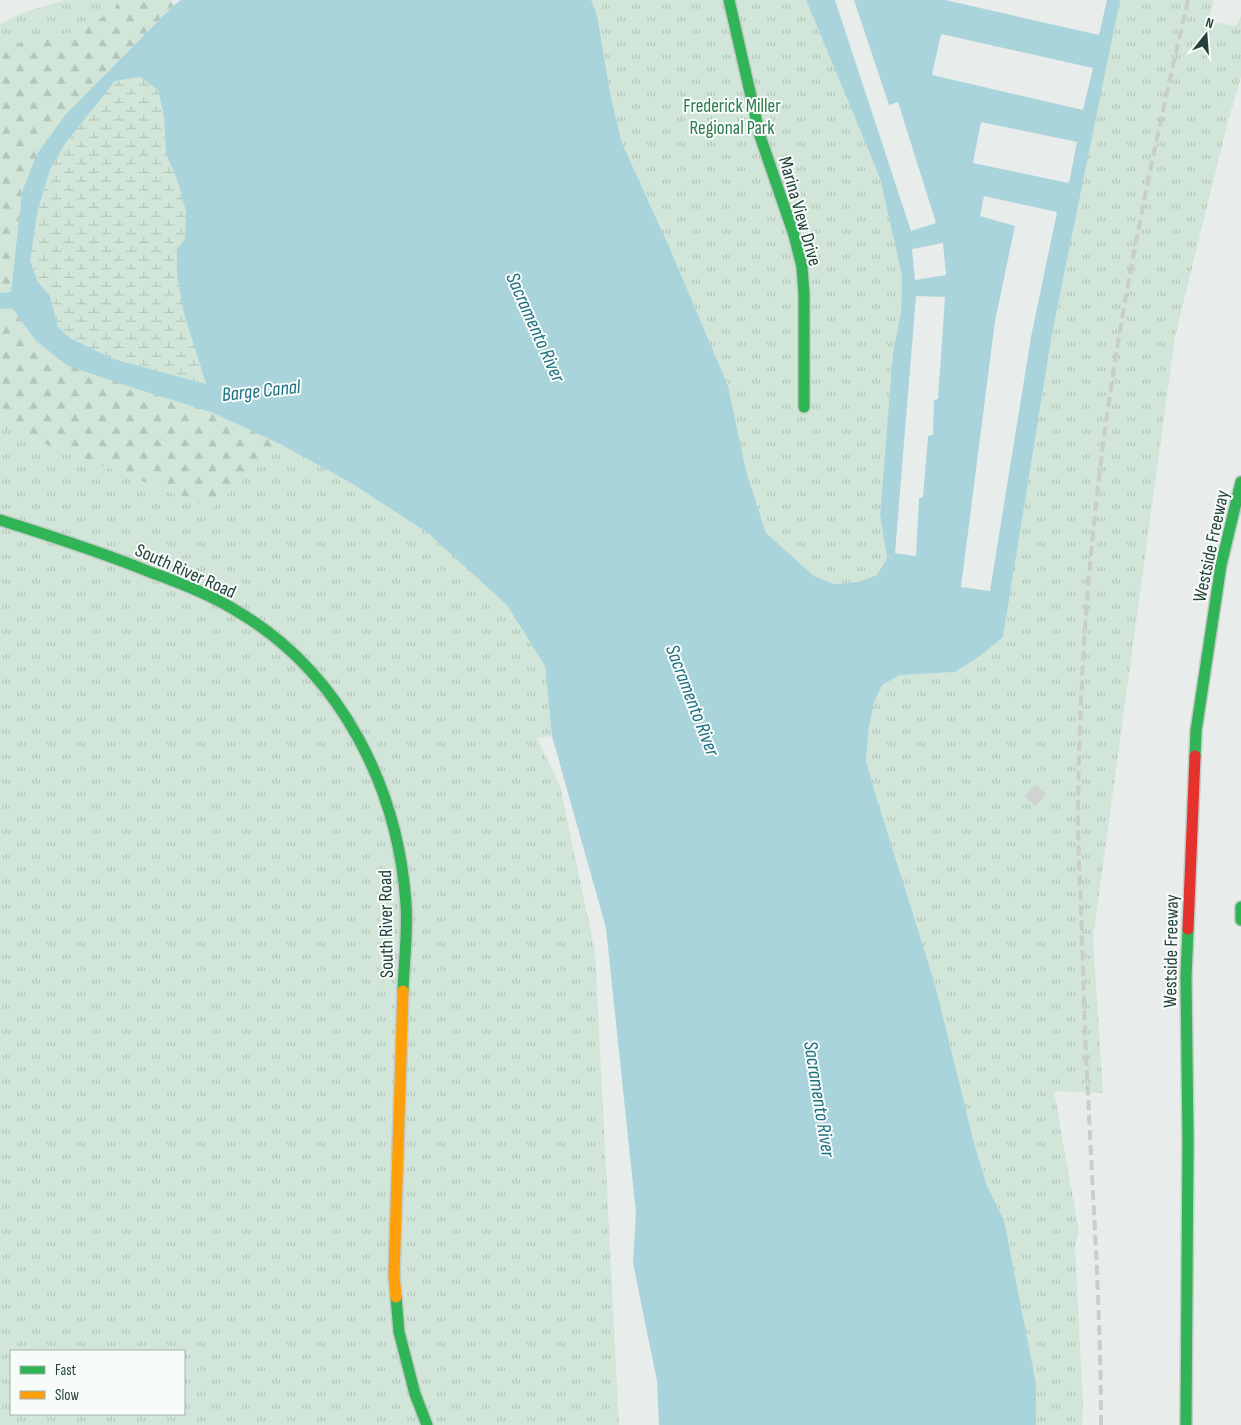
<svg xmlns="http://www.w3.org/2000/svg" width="1241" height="1425" viewBox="0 0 1241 1425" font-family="'Sofia Sans Condensed',sans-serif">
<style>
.grass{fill:url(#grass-tufts);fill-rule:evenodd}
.forest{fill:url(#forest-firs)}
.wetland{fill:url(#wetland-marsh)}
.water{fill:#a9d4db;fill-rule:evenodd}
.pier{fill:#e8edeb}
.building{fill:#cfd4d2;stroke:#d1d6d4}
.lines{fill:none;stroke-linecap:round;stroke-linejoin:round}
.fast-casing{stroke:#c3cbc8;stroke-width:14}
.slow-casing{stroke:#c3cbc8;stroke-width:14}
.jam-casing{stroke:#c3cbc8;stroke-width:14}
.fast{stroke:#30b455;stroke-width:11}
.slow{stroke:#ff9f0a;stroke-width:11}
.jam{stroke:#e5322d;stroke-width:11}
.rail{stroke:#c9cdcc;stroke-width:4;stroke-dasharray:10 5;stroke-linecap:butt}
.labels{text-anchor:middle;stroke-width:4;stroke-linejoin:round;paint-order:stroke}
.park-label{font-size:19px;fill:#2d7a4b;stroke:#f7fbf9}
.street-label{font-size:19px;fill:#24423a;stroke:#f7fbf9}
.water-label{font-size:20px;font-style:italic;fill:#1c6f80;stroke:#f7fbf9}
</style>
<defs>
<pattern id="grass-tufts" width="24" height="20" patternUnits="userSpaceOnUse" patternTransform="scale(1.25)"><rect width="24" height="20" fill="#d1e6d8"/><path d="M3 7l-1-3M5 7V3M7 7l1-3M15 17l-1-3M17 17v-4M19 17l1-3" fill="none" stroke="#b3c6ba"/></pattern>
<pattern id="forest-firs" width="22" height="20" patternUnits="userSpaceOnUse" patternTransform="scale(1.25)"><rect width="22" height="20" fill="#d1e6d8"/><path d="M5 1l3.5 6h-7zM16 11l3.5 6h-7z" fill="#b3c6ba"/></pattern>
<pattern id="wetland-marsh" width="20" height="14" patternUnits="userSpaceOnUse" patternTransform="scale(1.25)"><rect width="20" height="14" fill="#d1e6d8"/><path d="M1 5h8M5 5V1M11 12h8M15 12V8" fill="none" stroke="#b3c6ba"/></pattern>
</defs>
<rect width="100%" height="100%" fill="#e8edeb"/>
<g class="grass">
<polygon points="64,0 118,0 114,10 80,31 0,47 0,25 16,15"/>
<polygon points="591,0 806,0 880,178 902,276 901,312 893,353 880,515 887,558 877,575 858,582 834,584 814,576 766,533 746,471 728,386 671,251 622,143 611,98 597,15"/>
<polygon points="1120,0 1214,0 1208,21 1236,26 1241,16 1241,77 1228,121 1175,337 1093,938 1103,1093 1054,1091 1079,1232 1075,1246 1083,1403 1082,1425 1036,1425 1036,1383 1004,1220 987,1186 974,1143 935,984 875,793 866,760 869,726 874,703 882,685 900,675 955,672 1003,636 1052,334"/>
<path d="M0 426 212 508 280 444 351 483 428 533 508 605 545 666 552 736 537 738 560 786 595 951 619 1425H0ZM11 1351H184V1414H11Z"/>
</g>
<g class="forest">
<polygon points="118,0 171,0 173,6 66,114 22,192 11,292 0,293 0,47 80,31 114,10"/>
<polygon points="0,308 13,309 35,340 211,412 280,444 212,508 0,426"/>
</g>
<polygon class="wetland" points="140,77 158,90 164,117 166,154 178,182 186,212 185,239 177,276 184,314 206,385 113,359 70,338 58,327 50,296 38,282 30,261 38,209 50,170 64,145 115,81"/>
<path class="water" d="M181 0H591L597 15 611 98 622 143 671 251 728 386 746 471 766 533 814 576 834 584 858 582 877 575 887 558 880 515 893 353 901 312 902 276 880 178 806 0H1120L1052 334 1003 637 980 656 955 672 900 675 882 685 874 703 869 726 866 760 875 793 935 984 974 1143 987 1186 1004 1220 1036 1383V1425H659L657 1381 633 1263 636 1213 606 928 552 736 545 666 507 605 428 533 351 483 280 444 211 412 140 390 68 366 35 340 13 309 0 308V293L11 292 22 192 37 154 66 114 173 6ZM140 77 158 90 164 117 166 154 178 182 186 212 185 239 177 249V276L184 314 206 384 113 359 70 338 58 327 50 296 38 282 30 261 38 209 50 170 64 145 115 81Z"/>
<g class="pier">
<polygon points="835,0 854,0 889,105 898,102 936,223 911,231"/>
<polygon points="945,0 1107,0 1099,35"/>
<polygon points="941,34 1093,68 1083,110 932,75"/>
<polygon points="981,122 1077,142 1069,183 973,163"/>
<polygon points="984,196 1057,212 1031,337 990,591 961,587 995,321 1015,226 980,216"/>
<polygon points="943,243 946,275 915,280 912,249"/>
<polygon points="916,296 945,297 938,399 934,400 933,435 928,436 923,497 919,498 916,556 895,553"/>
</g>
<polygon class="building" points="1035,785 1046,794 1035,806 1025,797"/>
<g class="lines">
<defs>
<g id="fast">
<polyline points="729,0 760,136 794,235 802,267 804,294 804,407"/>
<path d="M0 520C51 536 101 552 150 572 181 583 212 595 240 613 341 674 398 787 406 904 408 932 404 962 403 991"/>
<polyline points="1195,756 1196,731 1221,565 1241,482"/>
<polyline points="1241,907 1241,920"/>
<polyline points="396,1297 399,1332 415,1394 427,1425"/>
<polyline points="1186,1425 1188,1140 1186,977 1188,929"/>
</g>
<polyline id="slow" points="396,1297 394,1275 403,991"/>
<polyline id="jam" points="1188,929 1195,756"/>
</defs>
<use href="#fast" class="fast-casing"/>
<use href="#slow" class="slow-casing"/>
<use href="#jam" class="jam-casing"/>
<use href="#fast" class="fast"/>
<use href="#slow" class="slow"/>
<use href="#jam" class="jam"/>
<path class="rail" d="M1101 1425C1101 1314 1093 1204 1088 1094 1085 1043 1084 993 1082 942 1081 899 1078 856 1078 813 1079 707 1085 601 1097 496 1115 329 1150 164 1188 0"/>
</g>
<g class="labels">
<g class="park-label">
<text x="732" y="112">Frederick Miller<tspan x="732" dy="22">Regional Park</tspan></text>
</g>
<g class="street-label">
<text transform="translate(801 211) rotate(74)" y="7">Marina View Drive</text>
<text transform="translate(1210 546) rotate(-78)" y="7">Westside Freeway</text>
<text transform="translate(186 570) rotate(24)" y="7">South River Road</text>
<text transform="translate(385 924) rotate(-91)" y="7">South River Road</text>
<text transform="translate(1170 951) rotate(-89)" y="7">Westside Freeway</text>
</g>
<g class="water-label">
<text transform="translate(536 327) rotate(66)" y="7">Sacramento River</text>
<text transform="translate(261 390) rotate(-6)" y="7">Barge Canal</text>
<text transform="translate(693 700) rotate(69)" y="7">Sacramento River</text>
<text transform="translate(820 1099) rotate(81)" y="7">Sacramento River</text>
</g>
</g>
<rect x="10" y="1350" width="175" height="65" fill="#f7fbf9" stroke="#a3b1ad"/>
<rect x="20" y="1366" width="25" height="8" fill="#30b455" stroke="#a3b1ad"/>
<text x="55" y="1375" font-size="15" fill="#24423a">Fast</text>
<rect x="20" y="1391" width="25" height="8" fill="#ff9f0a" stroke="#a3b1ad"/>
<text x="55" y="1400" font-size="15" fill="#24423a">Slow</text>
<g transform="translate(1206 35) rotate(17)" stroke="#f7fbf9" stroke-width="4" paint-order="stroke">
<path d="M0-4L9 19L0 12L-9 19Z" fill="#24423a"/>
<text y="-8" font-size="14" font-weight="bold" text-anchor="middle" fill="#24423a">N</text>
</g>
</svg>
